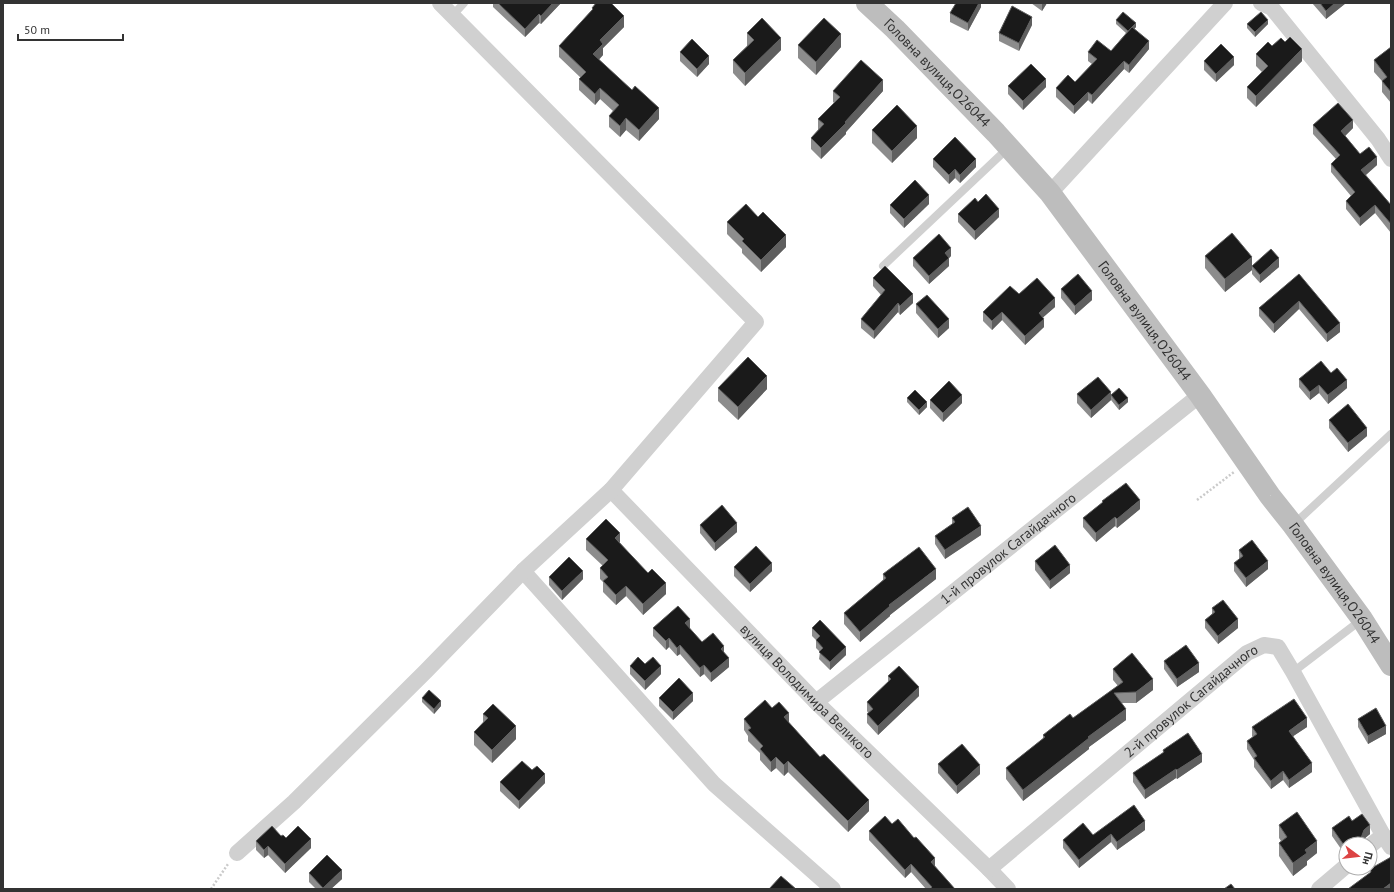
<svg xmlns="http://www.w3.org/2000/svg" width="1394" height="892" viewBox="0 0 1394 892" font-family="'PT Sans',sans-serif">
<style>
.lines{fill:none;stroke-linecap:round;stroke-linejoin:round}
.path{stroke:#cacaca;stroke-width:2.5;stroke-dasharray:2 2;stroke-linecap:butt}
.service{stroke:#d0d0d0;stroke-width:8}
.minor{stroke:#d0d0d0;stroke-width:16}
.secondary{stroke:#bdbdbd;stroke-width:22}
.wall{fill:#8c8c8c}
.shaded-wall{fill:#5f5f5f}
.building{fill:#1a1a1a;stroke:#5f5f5f}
.labels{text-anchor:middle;stroke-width:4;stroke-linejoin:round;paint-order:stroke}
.street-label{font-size:14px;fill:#333;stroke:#fff}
</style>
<rect width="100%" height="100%" fill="#fff"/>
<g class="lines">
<g class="path">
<polyline points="1197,500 1234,472"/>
<polyline points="211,889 228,864"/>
</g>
<g class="service">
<polyline points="453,15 464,3"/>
<polyline points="883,266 1008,148"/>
<polyline points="1293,525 1391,434"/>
<polyline points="1293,672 1361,620"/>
</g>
<g class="minor">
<polyline points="1261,3 1272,8 1378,139 1391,159"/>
<polyline points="1050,193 1225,3"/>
<path id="s1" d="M611 490 816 702 989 869 1008 889"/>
<polyline points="523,571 714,784 833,889"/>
<path id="s2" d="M816 702 1200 395"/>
<polyline points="1370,846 1383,835"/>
<polyline points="237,853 294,802 426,671 523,571 611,490 756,322 440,3"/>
<path id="s3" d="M989 869 1247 653 1264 645 1278 647 1293 672 1383 835 1391 847"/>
<polyline points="1319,889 1346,866"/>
</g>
<path class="secondary" id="s4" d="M867 3 895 29 996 133 1050 193 1200 395 1270 496 1293 525 1362 619 1391 665"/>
</g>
<g class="wall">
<polygon points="493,3 561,3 541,24 539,23 525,37 493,7"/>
<polygon points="981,3 981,7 968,31 950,22 950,13"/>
<polygon points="1031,3 1047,3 1042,11"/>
<polygon points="1312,3 1346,3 1326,19"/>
<polygon points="592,8 624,27 603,48 603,55 599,60 659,119 639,141 626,130 620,137 609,127 609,116 613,111 600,99 595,105 579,90 579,79 581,78 559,57 559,46 592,10"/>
<polygon points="1116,20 1136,27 1134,29 1149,49 1129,73 1124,69 1092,104 1088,100 1074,114 1056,97 1056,88 1075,82 1092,64 1088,61 1088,52 1111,51 1126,33 1116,24"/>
<polygon points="1247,24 1268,24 1255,37 1247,28"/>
<polygon points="1032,25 1019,51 999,41 999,33"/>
<polygon points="747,33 781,50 745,86 733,73 733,60 747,46"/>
<polygon points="798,45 841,47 816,75 798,58"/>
<polygon points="1272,46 1302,61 1256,107 1247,98 1247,87 1262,72 1256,66 1256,54"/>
<polygon points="1391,47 1391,103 1382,92 1382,81 1374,72 1374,60"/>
<polygon points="680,52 709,64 697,77 680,61"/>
<polygon points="1204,61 1234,65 1216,82 1204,70"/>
<polygon points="1008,86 1046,87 1023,110 1008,94"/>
<polygon points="833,91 883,91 846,132 846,134 821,159 811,149 811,138 818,130 818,119 834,103 833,102"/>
<polygon points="1313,125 1353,128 1345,136 1360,154 1377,165 1366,175 1391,205 1391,233 1375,213 1360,226 1346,209 1346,201 1351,196 1331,172 1331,164 1336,159 1313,134"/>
<polygon points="872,130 917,138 892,163 872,143"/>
<polygon points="933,159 976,167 960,183 955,178 949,184 933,167"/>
<polygon points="978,202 999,217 975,240 958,222 958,214"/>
<polygon points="929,204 904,228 890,213 890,205"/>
<polygon points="727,222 786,247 761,272 742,253 742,249 727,234"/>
<polygon points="951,256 949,258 949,266 929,284 913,266 913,258"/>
<polygon points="1205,256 1252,270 1225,292 1205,268"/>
<polygon points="1252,266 1279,267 1260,283 1252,274"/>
<polygon points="1299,274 1340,332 1327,342 1299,309 1274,333 1259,316 1259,308"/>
<polygon points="873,278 913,303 900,315 898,312 874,339 861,328 861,319 881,295 873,286"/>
<polygon points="1061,289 1092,300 1075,315 1061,298"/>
<polygon points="1019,294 1055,307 1043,317 1044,327 1025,345 1002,320 992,330 983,321 983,312"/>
<polygon points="916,304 949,328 938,338 916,313"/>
<polygon points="1331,373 1347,388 1328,404 1319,393 1310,400 1299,387 1299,379"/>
<polygon points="718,388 767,389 738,420 718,401"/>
<polygon points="1077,394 1111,395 1128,402 1119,410 1111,400 1091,418 1077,403"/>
<polygon points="907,398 927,407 919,415 907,402"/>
<polygon points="930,400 962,403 943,422 930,408"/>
<polygon points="1329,420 1367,436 1348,452 1329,428"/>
<polygon points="1102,501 1140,509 1117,528 1115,526 1096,542 1083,527 1083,518 1102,503"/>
<polygon points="952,518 981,535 945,559 935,544 935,536 952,525"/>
<polygon points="700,525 737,532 715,551 700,533"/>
<polygon points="586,539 620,543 666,594 643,615 626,596 616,605 603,592 603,582 600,579 600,568 603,566 586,550"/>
<polygon points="1239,550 1268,569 1246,587 1234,571 1234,563 1239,559"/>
<polygon points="1035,561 1070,573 1050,589 1035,570"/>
<polygon points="734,567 772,571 750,592 734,576"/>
<polygon points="883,574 936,579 890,615 890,616 860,642 844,624 844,613 883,580"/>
<polygon points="549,577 583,579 562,600 549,585"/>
<polygon points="1212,608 1238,628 1218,644 1205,628 1205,620 1212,614"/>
<polygon points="653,628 690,628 689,628 702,642 724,653 729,667 711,682 704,674 700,677 680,654 677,656 669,647 666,650 653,636"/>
<polygon points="812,628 846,655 830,670 819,659 820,652 816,648 816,640 812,636"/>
<polygon points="1164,661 1199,672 1177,687 1164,669"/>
<polygon points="645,664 661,674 645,690 630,674 630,666"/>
<polygon points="1113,669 1153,690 1136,703 1122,703 1126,720 1089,747 1089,749 1023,801 1006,779 1006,768 1043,739 1043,735 1073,718 1118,686 1113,680"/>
<polygon points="888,676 919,696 878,735 867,723 867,714 868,713 867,711 867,702 888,682"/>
<polygon points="422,698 441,706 434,714 422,702"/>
<polygon points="659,698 693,701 673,720 659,706"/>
<polygon points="772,708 789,723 869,811 848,832 788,772 784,776 776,768 771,772 760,760 760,753 748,741 748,736 744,730 744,719"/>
<polygon points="483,714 516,739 492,763 474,745 474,732 483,722"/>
<polygon points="1358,719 1386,734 1368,744 1358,727"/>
<polygon points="1252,727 1307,727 1293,736 1312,772 1289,788 1283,780 1271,789 1254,767 1254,760 1247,749 1247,741 1253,737 1252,736"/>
<polygon points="1163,750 1202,762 1177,779 1176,778 1145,799 1133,782 1133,773 1163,753"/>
<polygon points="938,764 980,774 957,794 938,773"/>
<polygon points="532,770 545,783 519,809 500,791 500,782"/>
<polygon points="1352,821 1370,834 1364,839 1362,844 1346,844 1346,856 1332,836 1332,828"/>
<polygon points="892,824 914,838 935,866 955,889 926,889 911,872 905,878 869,840 869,831"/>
<polygon points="1279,825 1317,853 1307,861 1307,865 1293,876 1279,856 1279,843 1281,841 1279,838"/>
<polygon points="1145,830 1117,850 1111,842 1079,868 1063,848 1063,840"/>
<polygon points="281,836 311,848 285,873 268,855 264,858 256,850 256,841"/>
<polygon points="309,873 342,879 331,889 316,889 309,882"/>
</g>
<g class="shaded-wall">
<polygon points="553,3 561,3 541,24 541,16"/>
<polygon points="979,3 981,3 981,7 968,31 968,23"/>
<polygon points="1042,3 1047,3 1042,11"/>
<polygon points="1335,3 1346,3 1326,19 1326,11"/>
<polygon points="539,14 539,23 525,37 525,29"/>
<polygon points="624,16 624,27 603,48 603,55 593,65 593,54 600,40"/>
<polygon points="1032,17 1032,25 1019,51 1019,43"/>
<polygon points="1268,20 1268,24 1255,37 1255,32"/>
<polygon points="1136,23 1136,27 1129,35 1129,31"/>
<polygon points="841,34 841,47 816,75 816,62"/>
<polygon points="781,38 781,50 745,86 745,73"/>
<polygon points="1149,41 1149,49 1129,73 1129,65"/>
<polygon points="1302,49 1302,61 1256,107 1256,96"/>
<polygon points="709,56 709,64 697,77 697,69"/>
<polygon points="1234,57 1234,65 1216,82 1216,74"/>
<polygon points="1124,61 1124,69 1092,104 1092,95"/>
<polygon points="1046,79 1046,87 1023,110 1023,101"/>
<polygon points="883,80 883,91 846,132 846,134 821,159 821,148"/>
<polygon points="600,88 600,99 595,105 595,94"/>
<polygon points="1088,92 1088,100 1074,114 1074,106"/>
<polygon points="659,108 659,119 639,141 639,130"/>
<polygon points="626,118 626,130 620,137 620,126"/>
<polygon points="1353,120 1353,128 1341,140 1341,131"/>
<polygon points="917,126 917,138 892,163 892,151"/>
<polygon points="1377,157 1377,165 1361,179 1361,170"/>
<polygon points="976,159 976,167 960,183 960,175"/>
<polygon points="955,169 955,178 949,184 949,175"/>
<polygon points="929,195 929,204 904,228 904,219"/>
<polygon points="1375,205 1375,213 1360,226 1360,218"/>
<polygon points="999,209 999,217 975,240 975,231"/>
<polygon points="786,235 786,247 761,272 761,260"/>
<polygon points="951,248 951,256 949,258 949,266 929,284 929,276 945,253"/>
<polygon points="1252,257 1252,270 1225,292 1225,279"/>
<polygon points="1279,258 1279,267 1260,283 1260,275"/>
<polygon points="1092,291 1092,300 1075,315 1075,306"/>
<polygon points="913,294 913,303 900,315 900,306"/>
<polygon points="1055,298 1055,307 1039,321 1039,313"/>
<polygon points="1299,301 1299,309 1274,333 1274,324"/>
<polygon points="898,303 898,312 874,339 874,331"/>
<polygon points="1002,312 1002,320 992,330 992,321"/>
<polygon points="949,319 949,328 938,338 938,329"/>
<polygon points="1044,319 1044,327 1025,345 1025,336"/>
<polygon points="1340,323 1340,332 1327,342 1327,334"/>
<polygon points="767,376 767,389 738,420 738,407"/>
<polygon points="1347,380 1347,388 1328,404 1328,395"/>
<polygon points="1319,385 1319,393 1310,400 1310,392"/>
<polygon points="1111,392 1111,400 1091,418 1091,410"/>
<polygon points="962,395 962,403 943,422 943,413"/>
<polygon points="1128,398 1128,402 1119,410 1119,405"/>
<polygon points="927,402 927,407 919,415 919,410"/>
<polygon points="1367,428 1367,436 1348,452 1348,443"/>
<polygon points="1140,500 1140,509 1117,528 1117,519"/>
<polygon points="1115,517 1115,526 1096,542 1096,533"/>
<polygon points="737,523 737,532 715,551 715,543"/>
<polygon points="981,526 981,535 945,559 945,550"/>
<polygon points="620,533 620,543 615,538"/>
<polygon points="1268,561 1268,569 1246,587 1246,578"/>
<polygon points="772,563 772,571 750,592 750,584"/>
<polygon points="1070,565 1070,573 1050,589 1050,581"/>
<polygon points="936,569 936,579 890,615 890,616 860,642 860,632 889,605"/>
<polygon points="583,571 583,579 562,600 562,591"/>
<polygon points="666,583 666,594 643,615 643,604"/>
<polygon points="626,586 626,596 616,605 616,595"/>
<polygon points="690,619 690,628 685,632 685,623"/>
<polygon points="1238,619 1238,628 1218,644 1218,636"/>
<polygon points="669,638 669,647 666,650 666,641"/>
<polygon points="680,645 680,654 677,656 677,648"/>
<polygon points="724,646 724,655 721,649"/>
<polygon points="846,647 846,655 830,670 830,662"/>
<polygon points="729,658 729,667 711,682 711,673"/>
<polygon points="1199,663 1199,672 1177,687 1177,679"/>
<polygon points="704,665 704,674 700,677 700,668"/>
<polygon points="661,666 661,674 645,690 645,681"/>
<polygon points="1153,679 1153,690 1136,703 1136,692"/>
<polygon points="919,687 919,696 878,735 878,726"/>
<polygon points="693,693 693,701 673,720 673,712"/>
<polygon points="441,701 441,706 434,714 434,709"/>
<polygon points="1126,709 1126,720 1089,747 1089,749 1023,801 1023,790 1088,737"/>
<polygon points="789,713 789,724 784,717"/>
<polygon points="1307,718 1307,727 1289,739 1289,731"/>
<polygon points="516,726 516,739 492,763 492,750"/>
<polygon points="1386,726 1386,734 1368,744 1368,736"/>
<polygon points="1202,754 1202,762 1177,779 1177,770"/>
<polygon points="776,757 776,768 771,772 771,762"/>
<polygon points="788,761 788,772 784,776 784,765"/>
<polygon points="1312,763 1312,772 1289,788 1289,780"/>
<polygon points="980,765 980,774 957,794 957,786"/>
<polygon points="1176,769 1176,778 1145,799 1145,790"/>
<polygon points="1283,771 1283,780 1271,789 1271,781"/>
<polygon points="545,774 545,783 519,809 519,801"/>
<polygon points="869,800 869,811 848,832 848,821"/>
<polygon points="1145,821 1145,830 1117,850 1117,842"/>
<polygon points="1370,825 1370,834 1364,839 1362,844 1351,844 1364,830"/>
<polygon points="1111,834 1111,842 1079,868 1079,860"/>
<polygon points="311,839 311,848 285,873 285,864"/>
<polygon points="1317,841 1317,853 1307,861 1307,865 1293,876 1293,863 1305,850"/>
<polygon points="268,846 268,855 264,858 264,850"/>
<polygon points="935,858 935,867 931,862"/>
<polygon points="911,864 911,872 905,878 905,870"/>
<polygon points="342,870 342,879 331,889 323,889 323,888"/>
<polygon points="1391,883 1391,889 1383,889"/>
</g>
<g class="building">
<polygon points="498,3 553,3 541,16 539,14 525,29"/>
<polygon points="596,3 611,3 624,16 600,40 603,44 593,54 632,90 635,86 659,108 639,130 626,118 620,126 609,116 619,105 600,88 595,94 579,79 586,72 559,46 593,9 592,8"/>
<polygon points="956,3 979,3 968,23 950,13"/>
<polygon points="1320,3 1335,3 1326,11"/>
<polygon points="1012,6 1032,17 1019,43 999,33"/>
<polygon points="1123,12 1136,23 1128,31 1116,20"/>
<polygon points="1261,12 1268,20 1255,32 1247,24"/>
<polygon points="762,18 781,38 745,73 733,60 754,40 747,33"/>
<polygon points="824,18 841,34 816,62 798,45"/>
<polygon points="1132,27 1149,41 1129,65 1124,61 1092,95 1088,92 1074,106 1056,88 1068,75 1075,82 1097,59 1088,52 1097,40 1111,51"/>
<polygon points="1290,37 1302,49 1256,96 1247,87 1268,66 1256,54 1268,42 1272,46 1281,38 1285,42"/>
<polygon points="692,39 709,56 697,69 680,52"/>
<polygon points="1221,44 1234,57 1216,74 1204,61"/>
<polygon points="1391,47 1391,92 1382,81 1387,77 1374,60"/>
<polygon points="861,60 883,80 845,122 846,123 821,148 811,138 824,124 818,119 840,97 833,91"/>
<polygon points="1031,64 1046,79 1023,101 1008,86"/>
<polygon points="1338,103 1353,120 1341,131 1360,154 1369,147 1377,157 1361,170 1391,205 1391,224 1375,205 1360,218 1346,201 1355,192 1331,164 1340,155 1313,125"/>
<polygon points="897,105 917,126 892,151 872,130"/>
<polygon points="955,137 976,159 960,175 955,169 949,175 933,159"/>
<polygon points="915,180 929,195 904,219 890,205"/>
<polygon points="986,194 999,209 975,231 958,214 975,198 978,202"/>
<polygon points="746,204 758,217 763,212 786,235 761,260 742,241 744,239 727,222"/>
<polygon points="1232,233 1252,257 1225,279 1205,256"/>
<polygon points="939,234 951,248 945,253 949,258 929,276 913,258"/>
<polygon points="1271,249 1279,258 1260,275 1252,266"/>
<polygon points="885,266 913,294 900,306 898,303 874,331 861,319 885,290 873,278"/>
<polygon points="1078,274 1092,291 1075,306 1061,289"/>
<polygon points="1299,274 1340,323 1327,334 1299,301 1274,324 1259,308"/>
<polygon points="1037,278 1055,298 1039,313 1044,319 1025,336 1002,312 992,321 983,312 1010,286 1019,294"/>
<polygon points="927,295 949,319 938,329 916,304"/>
<polygon points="748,357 767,376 738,407 718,388"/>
<polygon points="1321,361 1331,373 1337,368 1347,380 1328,395 1319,385 1310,392 1299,379"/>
<polygon points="1098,377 1111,392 1091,410 1077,394"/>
<polygon points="949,381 962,395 943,413 930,400"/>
<polygon points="1119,388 1128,398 1119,405 1111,395"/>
<polygon points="915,390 927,402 919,410 907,398"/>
<polygon points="1348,404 1367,428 1348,443 1329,420"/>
<polygon points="1126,483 1140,500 1117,519 1115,517 1096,533 1083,518 1103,502 1102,501"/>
<polygon points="722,505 737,523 715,543 700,525"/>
<polygon points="968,507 981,526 945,550 935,536 955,522 952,518"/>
<polygon points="606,519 620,533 615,538 648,573 652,569 666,583 643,604 626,586 616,595 603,581 608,577 600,568 608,560 586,539"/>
<polygon points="1252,540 1268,561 1246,578 1234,563 1243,556 1239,550"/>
<polygon points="1055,545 1070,565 1050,581 1035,561"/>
<polygon points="756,546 772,563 750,584 734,567"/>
<polygon points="919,547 936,569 889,605 890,606 860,632 844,613 886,578 883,574"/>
<polygon points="569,557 583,571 562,591 549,577"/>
<polygon points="1223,600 1238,619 1218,636 1205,620 1215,612 1212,608"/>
<polygon points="678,606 690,619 685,623 702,642 713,633 724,646 721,649 729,658 711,673 704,665 700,668 680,645 677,648 669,638 666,641 653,628"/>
<polygon points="820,620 846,647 830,662 819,652 823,648 816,640 820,636 812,628"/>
<polygon points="1186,645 1199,663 1177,679 1164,661"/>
<polygon points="1132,653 1153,679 1136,692 1114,693 1126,709 1088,737 1089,738 1023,790 1006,768 1045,737 1043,735 1070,714 1073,718 1123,682 1113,669"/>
<polygon points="638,657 645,664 653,657 661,666 645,681 630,666"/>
<polygon points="899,666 919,687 878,726 867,714 873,709 867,702 891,679 888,676"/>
<polygon points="679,678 693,693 673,712 659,698"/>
<polygon points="429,690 441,701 434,709 422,698"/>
<polygon points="1294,699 1307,718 1289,731 1312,763 1289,780 1283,771 1271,781 1254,758 1257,756 1247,741 1257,734 1252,727"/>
<polygon points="765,700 772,708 779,702 789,713 784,717 820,757 824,754 869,800 848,821 788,761 784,765 776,757 771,762 760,749 763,746 748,730 751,728 744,719"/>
<polygon points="493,704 516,726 492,750 474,732 488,718 483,714"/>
<polygon points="1376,708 1386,726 1368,736 1358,719"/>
<polygon points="1188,733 1202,754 1177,770 1176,769 1145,790 1133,773 1164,752 1163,750"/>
<polygon points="962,744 980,765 957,786 938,764"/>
<polygon points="522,761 532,770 537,766 545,774 519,801 500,782"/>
<polygon points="1134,805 1145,821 1117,842 1111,834 1079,860 1063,840 1083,823 1093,835"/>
<polygon points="1297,812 1317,841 1305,850 1307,853 1293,863 1279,843 1287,837 1279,825"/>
<polygon points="1362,814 1370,825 1364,830 1361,838 1351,844 1346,844 1346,848 1332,828 1349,816 1352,821"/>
<polygon points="885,816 892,824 898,819 914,838 916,837 935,858 931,862 955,889 930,889 932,887 911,864 905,870 869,831"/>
<polygon points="272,826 281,836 283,835 286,838 298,826 311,839 285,864 268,846 264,850 256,841"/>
<polygon points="327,855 342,870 323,888 309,873"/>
<polygon points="1391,857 1391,883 1383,889 1348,889 1371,872 1370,869"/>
<polygon points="781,876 796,889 769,889"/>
<polygon points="1231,884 1235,889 1224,889"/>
</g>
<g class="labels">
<g class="street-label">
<text dy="5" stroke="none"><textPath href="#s4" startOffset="99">Головна вулиця,О26044</textPath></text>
<text dy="5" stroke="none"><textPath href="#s4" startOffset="423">Головна вулиця,О26044</textPath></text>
<text dy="5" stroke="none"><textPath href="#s2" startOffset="246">1-й провулок Сагайдачного</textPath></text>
<text dy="5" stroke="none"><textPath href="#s4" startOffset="747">Головна вулиця,О26044</textPath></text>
<text dy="5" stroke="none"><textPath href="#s1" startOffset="281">вулиця Володимира Великого</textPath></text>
<text dy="5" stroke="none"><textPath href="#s3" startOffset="263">2-й провулок Сагайдачного</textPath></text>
</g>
</g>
<rect width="1394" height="892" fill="none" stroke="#333333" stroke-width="8"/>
<g transform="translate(1358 856) rotate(105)"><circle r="19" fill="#ffffff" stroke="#adadad"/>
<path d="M0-3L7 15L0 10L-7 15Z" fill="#dc4343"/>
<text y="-6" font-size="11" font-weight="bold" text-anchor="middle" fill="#333333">Пн</text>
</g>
<path d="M18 34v6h105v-6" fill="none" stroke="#333333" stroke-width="2"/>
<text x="24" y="34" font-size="12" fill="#333333" stroke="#ffffff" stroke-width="3" paint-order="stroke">50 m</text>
</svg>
